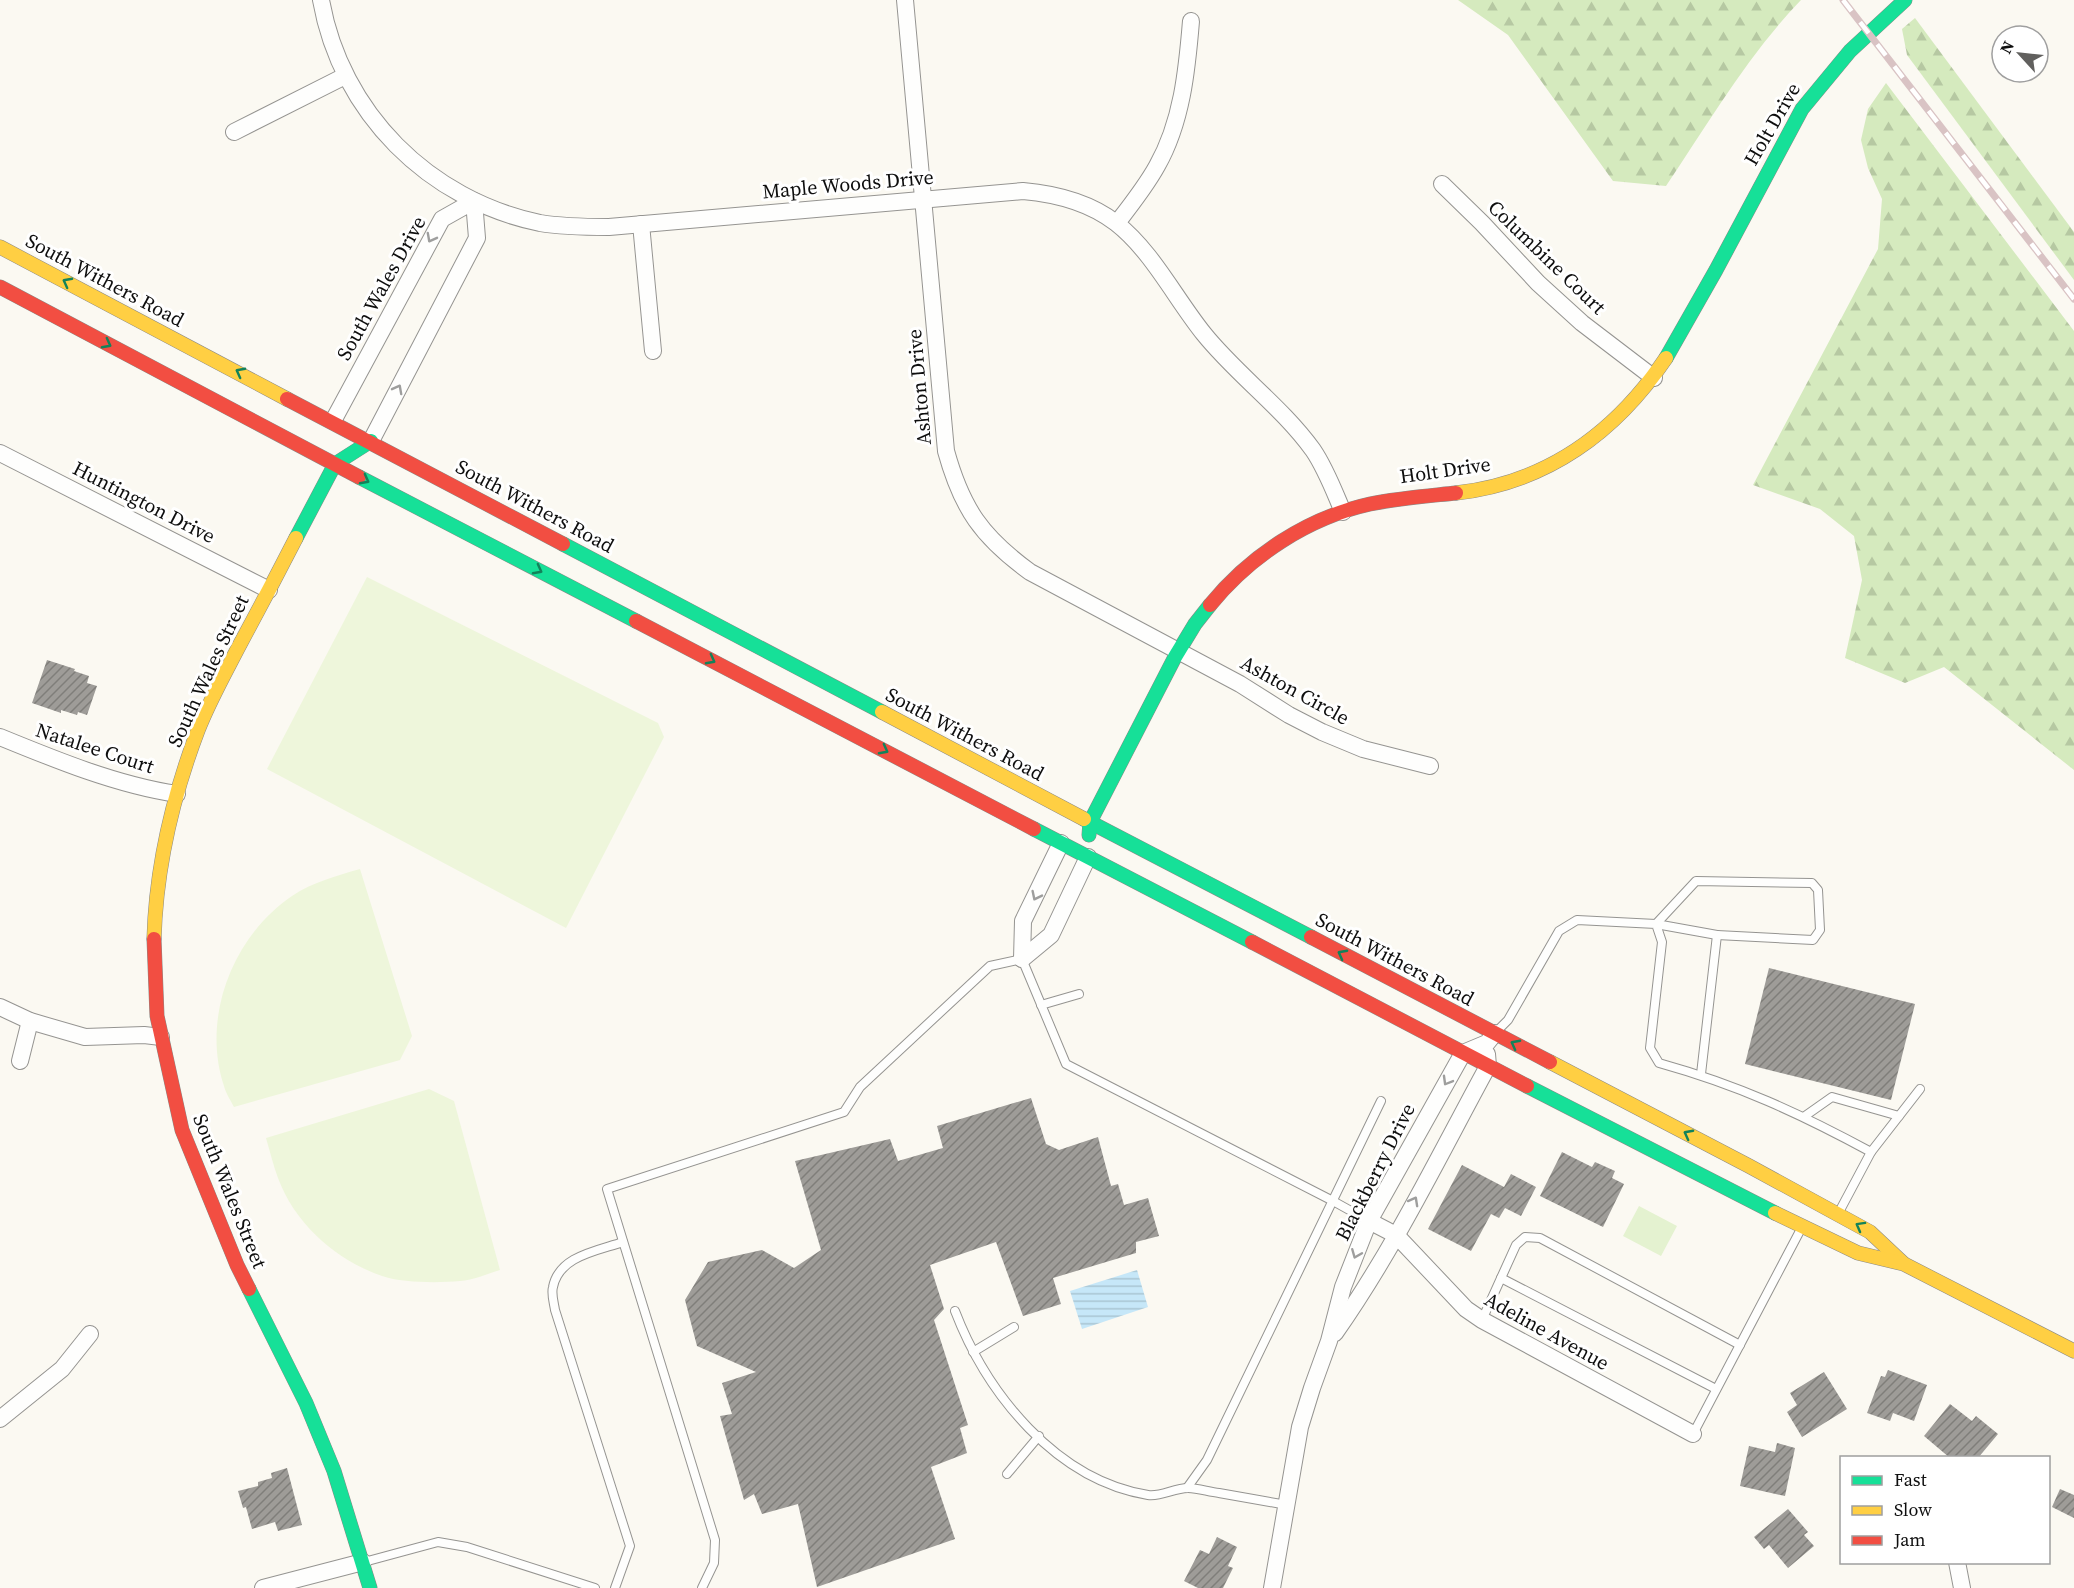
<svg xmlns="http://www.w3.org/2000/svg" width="2074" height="1588" viewBox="0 0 2074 1588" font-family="'Source Serif 4',serif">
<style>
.grass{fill:#e4f2d0}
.forest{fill:url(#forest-firs)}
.pitch{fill:#eef6db}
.water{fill:url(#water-rules)}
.building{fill:url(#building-hatch)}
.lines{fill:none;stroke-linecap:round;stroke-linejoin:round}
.lane-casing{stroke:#959491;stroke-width:10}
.street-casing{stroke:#959491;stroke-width:18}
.fast-casing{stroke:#8b8a87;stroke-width:15}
.slow-casing{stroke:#8b8a87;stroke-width:15}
.jam-casing{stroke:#8b8a87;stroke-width:15}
.lane{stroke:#fefefd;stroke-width:8}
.street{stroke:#fefefd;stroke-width:16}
.fast{stroke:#16e098;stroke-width:14}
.slow{stroke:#ffcf43;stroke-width:14}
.jam{stroke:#f24e42;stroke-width:14}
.rail-casing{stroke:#d9c3c4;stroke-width:7}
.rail{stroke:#fff;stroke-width:4.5;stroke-dasharray:14;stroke-linecap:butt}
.oneway{stroke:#9e9e9d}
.oneway2{stroke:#12825a}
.labels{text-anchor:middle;stroke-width:6;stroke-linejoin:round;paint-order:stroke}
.street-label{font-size:20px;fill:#0e0e0e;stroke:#fff}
</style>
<defs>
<pattern id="forest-firs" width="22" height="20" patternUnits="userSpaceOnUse" patternTransform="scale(1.5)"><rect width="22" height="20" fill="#d5eabe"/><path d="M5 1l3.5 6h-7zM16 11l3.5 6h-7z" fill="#b6c8a2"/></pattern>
<pattern id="water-rules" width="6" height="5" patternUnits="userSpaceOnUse" patternTransform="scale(1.5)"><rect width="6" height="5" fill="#c6e7f8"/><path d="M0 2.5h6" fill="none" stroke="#a9c5d3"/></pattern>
<pattern id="building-hatch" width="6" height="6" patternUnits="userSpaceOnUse" patternTransform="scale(1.5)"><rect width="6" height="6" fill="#9e9c98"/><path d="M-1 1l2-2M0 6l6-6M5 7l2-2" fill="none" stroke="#7f7e7a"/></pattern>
</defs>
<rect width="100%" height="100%" fill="#fbf9f2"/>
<polygon class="grass" points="1639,1206 1677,1226 1661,1256 1623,1236"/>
<g class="forest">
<path d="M1458 0H1801C1748 55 1709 122 1666 186L1613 181 1508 35Z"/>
<polygon points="1915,18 2074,232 2074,280 1907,55 1902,29"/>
<polygon points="1886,83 2074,331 2074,770 1944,667 1905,683 1845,658 1862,580 1854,536 1820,509 1753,485 1878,249 1882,199 1868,168 1861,140 1868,109"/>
</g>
<g class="pitch">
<polygon points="367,577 658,723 664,737 566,928 267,769"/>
<path d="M360 869 412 1036 400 1060 234 1107C231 1101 226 1094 224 1086 201 1017 233 936 292 896 313 882 336 876 360 869Z"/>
<path d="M429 1089 454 1101 500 1270C487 1274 473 1280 460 1281 439 1283 402 1283 382 1276 336 1260 295 1224 278 1178 273 1165 270 1151 266 1138Z"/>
</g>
<polygon class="water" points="1137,1270 1148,1307 1082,1329 1070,1291"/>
<g class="building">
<polygon points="47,660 75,669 74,671 89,676 87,683 97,686 87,715 78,712 77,715 61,710 61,713 32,703"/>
<polygon points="1769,968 1915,1004 1891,1100 1745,1064"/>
<polygon points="1031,1098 1046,1144 1059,1150 1098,1137 1111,1186 1118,1184 1124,1205 1148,1198 1159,1236 1136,1242 1136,1253 1053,1278 1061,1304 1023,1316 996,1242 930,1265 944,1309 934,1320 968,1425 960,1428 967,1453 931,1467 955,1539 817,1587 798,1504 762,1514 754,1494 744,1500 720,1416 732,1414 722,1383 756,1372 697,1346 685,1300 708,1262 762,1250 794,1268 821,1250 795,1161 890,1139 898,1161 943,1148 937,1126"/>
<polygon points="1562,1152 1592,1167 1595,1162 1615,1171 1612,1178 1624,1184 1603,1227 1540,1196"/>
<polygon points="1462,1165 1504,1187 1511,1174 1536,1187 1521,1216 1505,1208 1499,1218 1491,1214 1471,1251 1428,1229"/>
<polygon points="1888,1370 1927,1385 1914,1421 1893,1413 1890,1421 1867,1413 1881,1376 1885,1377"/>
<polygon points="1824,1372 1847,1409 1802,1437 1787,1412 1797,1405 1790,1393"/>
<polygon points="1950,1404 1972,1421 1976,1416 1998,1434 1978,1458 1950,1458 1924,1436"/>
<polygon points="1777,1443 1795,1448 1785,1496 1740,1486 1749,1446 1775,1452"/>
<polygon points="287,1468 302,1525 278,1531 275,1522 252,1529 246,1507 243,1508 238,1491 258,1486 258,1482 272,1478 271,1473"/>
<polygon points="2060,1489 2074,1495 2074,1518 2052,1507"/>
<polygon points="1788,1509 1808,1532 1804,1535 1814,1546 1788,1568 1769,1545 1764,1549 1754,1537"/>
<polygon points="1217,1537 1237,1547 1228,1566 1233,1568 1223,1588 1198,1588 1184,1581 1200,1550 1209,1554"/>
</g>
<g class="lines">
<defs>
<g id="lane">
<polyline points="1656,924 1696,881 1812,883 1818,890 1820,930 1813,940 1717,935 1701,1074"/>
<polyline points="1656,924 1717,935"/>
<polyline points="1041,1005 1079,994"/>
<path d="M1497 1031 1508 1020 1559 931 1577 920 1656 924 1662 942 1650 1048 1659 1063C1738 1085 1799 1113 1871 1152L1838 1214"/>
<polyline points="1805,1116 1832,1097 1899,1116"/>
<polyline points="1871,1152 1920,1089"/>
<polyline points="1501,1278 1716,1389"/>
<path d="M955 1311C987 1394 1056 1480 1148 1495 1161 1497 1174 1488 1188 1488 1198 1488 1209 1492 1219 1493 1242 1497 1264 1501 1287 1505"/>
<polyline points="1482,1320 1516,1245 1525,1237 1540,1238 1740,1345"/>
<polyline points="973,1352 1014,1327"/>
<polyline points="1693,1434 1802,1227"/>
<polyline points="1007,1474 1039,1436"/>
<polyline points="1187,1488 1207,1460 1381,1101"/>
<polyline points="364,1562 438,1542 467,1547 595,1588"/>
<path d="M615 1588 630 1546 555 1310C554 1303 551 1294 553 1287 559 1256 597 1251 623 1242"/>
<polyline points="702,1588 714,1563 715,1540 607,1189 844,1112 860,1087 990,966 1022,959 1066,1064 1333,1201 1369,1221"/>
</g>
<g id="street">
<path d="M321 0C341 113 429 200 540 223 563 227 586 227 609 227L1023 191C1057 194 1089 202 1116 223 1152 251 1175 298 1204 334 1237 375 1282 407 1313 450 1326 469 1334 491 1343 512"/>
<path d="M905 0 946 451C962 509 982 537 1030 572L1240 684 1289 715 1322 732 1363 749 1430 766"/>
<polyline points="234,132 345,76"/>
<polyline points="1442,184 1482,223 1538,283 1582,323 1654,378"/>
<path d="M1117 223C1131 205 1146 186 1157 166 1182 122 1187 70 1191 21"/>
<polyline points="641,224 653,351"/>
<polyline points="333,421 442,219 474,201 477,238 371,441"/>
<polyline points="0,453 269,590"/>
<path d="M0 737C56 760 117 785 177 794"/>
<polyline points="1022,959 1023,921 1061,843"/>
<polyline points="1022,959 1051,935 1088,857"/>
<polyline points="0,1007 30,1021 85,1037 144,1035 161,1037"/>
<polyline points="20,1061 30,1021"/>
<polyline points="1369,1221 1396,1235 1466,1309 1482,1320 1693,1434"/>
<path d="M1335 1333C1394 1249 1439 1156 1488 1066L1487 1054"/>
<polyline points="0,1419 62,1369 90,1334"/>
<polyline points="1957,1562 1962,1588"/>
<polyline points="263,1588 363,1562"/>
<polyline points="1272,1588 1300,1427 1312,1388 1329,1341 1343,1287 1369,1221 1463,1053 1487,1043 1495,1033"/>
</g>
<g id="fast">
<polyline points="1666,358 1716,270 1802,109 1850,51 1905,0"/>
<polyline points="359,477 636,621"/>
<polyline points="296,538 335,464 371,441"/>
<polyline points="563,544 882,712"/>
<polyline points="1084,819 1311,937"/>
<polyline points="1034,829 1252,942"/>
<polyline points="1089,835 1090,822 1175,657 1195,624 1210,605"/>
<polyline points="1527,1086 1775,1213"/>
<polyline points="249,1289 306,1403 334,1471 370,1588"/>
</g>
<g id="slow">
<polyline points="0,247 287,399"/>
<path d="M1456 493C1547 483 1616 432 1666 358"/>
<polyline points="882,712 1084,819"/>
<path d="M154 939C156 868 173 796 198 730 209 702 224 675 238 648 258 611 277 575 296 538"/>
<polyline points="1550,1062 1749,1166 1870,1232 1903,1263"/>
<polyline points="1775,1213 1858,1253 1904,1264 2074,1351"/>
</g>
<g id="jam">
<polyline points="0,287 359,477"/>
<polyline points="287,399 563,544"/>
<path d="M1210 605C1250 556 1307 518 1370 504 1399 498 1427 496 1456 493"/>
<polyline points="636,621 1034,829"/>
<polyline points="1311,937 1550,1062"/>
<polyline points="154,939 157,1016 182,1130 237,1265 249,1289"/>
<polyline points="1252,942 1527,1086"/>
</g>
</defs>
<use href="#lane" class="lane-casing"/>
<use href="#street" class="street-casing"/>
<use href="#fast" class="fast-casing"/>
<use href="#slow" class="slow-casing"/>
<use href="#jam" class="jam-casing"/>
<use href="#lane" class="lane"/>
<use href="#street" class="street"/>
<use href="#fast" class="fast"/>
<use href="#slow" class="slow"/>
<use href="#jam" class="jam"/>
<defs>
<polyline id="rail" points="1843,0 2074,299"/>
</defs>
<use href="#rail" class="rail-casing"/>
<use href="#rail" class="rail"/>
</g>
<defs><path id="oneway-chevron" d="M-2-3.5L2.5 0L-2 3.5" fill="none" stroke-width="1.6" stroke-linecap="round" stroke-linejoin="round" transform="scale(1.5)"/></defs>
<g class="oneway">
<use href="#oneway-chevron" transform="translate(431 238) rotate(118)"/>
<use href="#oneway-chevron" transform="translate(398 389) rotate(-62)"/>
<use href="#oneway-chevron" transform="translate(1036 896) rotate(116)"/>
<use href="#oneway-chevron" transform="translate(1447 1081) rotate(120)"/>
<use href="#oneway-chevron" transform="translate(1414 1201) rotate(-61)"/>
<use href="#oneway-chevron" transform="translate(1356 1254) rotate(112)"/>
</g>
<g class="oneway2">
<use href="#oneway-chevron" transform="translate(67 282) rotate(-152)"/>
<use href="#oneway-chevron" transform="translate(107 344) rotate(28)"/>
<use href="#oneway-chevron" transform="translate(240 372) rotate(-152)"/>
<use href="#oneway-chevron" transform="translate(365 480) rotate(28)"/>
<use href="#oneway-chevron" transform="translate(538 570) rotate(28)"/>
<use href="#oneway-chevron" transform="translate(711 660) rotate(28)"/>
<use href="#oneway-chevron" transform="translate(884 750) rotate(28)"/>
<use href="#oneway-chevron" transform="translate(1342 954) rotate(-152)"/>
<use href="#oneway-chevron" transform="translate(1515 1044) rotate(-152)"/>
<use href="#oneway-chevron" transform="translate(1688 1134) rotate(-152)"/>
<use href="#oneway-chevron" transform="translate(1860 1226) rotate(-151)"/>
</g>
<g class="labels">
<g class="street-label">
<text transform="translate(1772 124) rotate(-60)" y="7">Holt Drive</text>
<text transform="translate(848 184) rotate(-5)" y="7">Maple Woods Drive</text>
<text transform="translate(1547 257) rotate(44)" y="7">Columbine Court</text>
<text transform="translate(105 280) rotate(28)" y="7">South Withers Road</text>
<text transform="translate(381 288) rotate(-61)" y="7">South Wales Drive</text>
<text transform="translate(919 387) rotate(-95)" y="7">Ashton Drive</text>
<text transform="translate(1445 470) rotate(-8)" y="7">Holt Drive</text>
<text transform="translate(144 502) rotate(27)" y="7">Huntington Drive</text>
<text transform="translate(535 506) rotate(28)" y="7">South Withers Road</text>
<text transform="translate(208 671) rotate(-65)" y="7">South Wales Street</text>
<text transform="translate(1295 690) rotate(29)" y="7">Ashton Circle</text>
<text transform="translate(965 734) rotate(28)" y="7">South Withers Road</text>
<text transform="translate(95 748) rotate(18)" y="7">Natalee Court</text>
<text transform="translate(1395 959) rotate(28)" y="7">South Withers Road</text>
<text transform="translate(1375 1172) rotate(-63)" y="7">Blackberry Drive</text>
<text transform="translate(230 1191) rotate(68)" y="7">South Wales Street</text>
<text transform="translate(1547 1331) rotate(29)" y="7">Adeline Avenue</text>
</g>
</g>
<rect x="1840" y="1456" width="210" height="108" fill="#ffffff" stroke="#9f9f9f" stroke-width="1.5"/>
<rect x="1852" y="1476" width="30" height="9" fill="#16e098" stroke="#9f9f9f" stroke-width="1.5"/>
<text x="1894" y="1486" font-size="18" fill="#0e0e0e">Fast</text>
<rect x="1852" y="1506" width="30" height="9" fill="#ffcf43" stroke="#9f9f9f" stroke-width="1.5"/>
<text x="1894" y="1516" font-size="18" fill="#0e0e0e">Slow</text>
<rect x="1852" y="1536" width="30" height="9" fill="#f24e42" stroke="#9f9f9f" stroke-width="1.5"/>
<text x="1894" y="1546" font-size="18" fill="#0e0e0e">Jam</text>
<g transform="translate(2020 54) rotate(297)"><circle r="28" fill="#ffffff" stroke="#9f9f9f" stroke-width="1.5"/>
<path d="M0-4.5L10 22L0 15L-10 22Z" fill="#61605e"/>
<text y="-9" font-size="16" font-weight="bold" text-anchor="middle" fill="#0e0e0e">N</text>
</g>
</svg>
